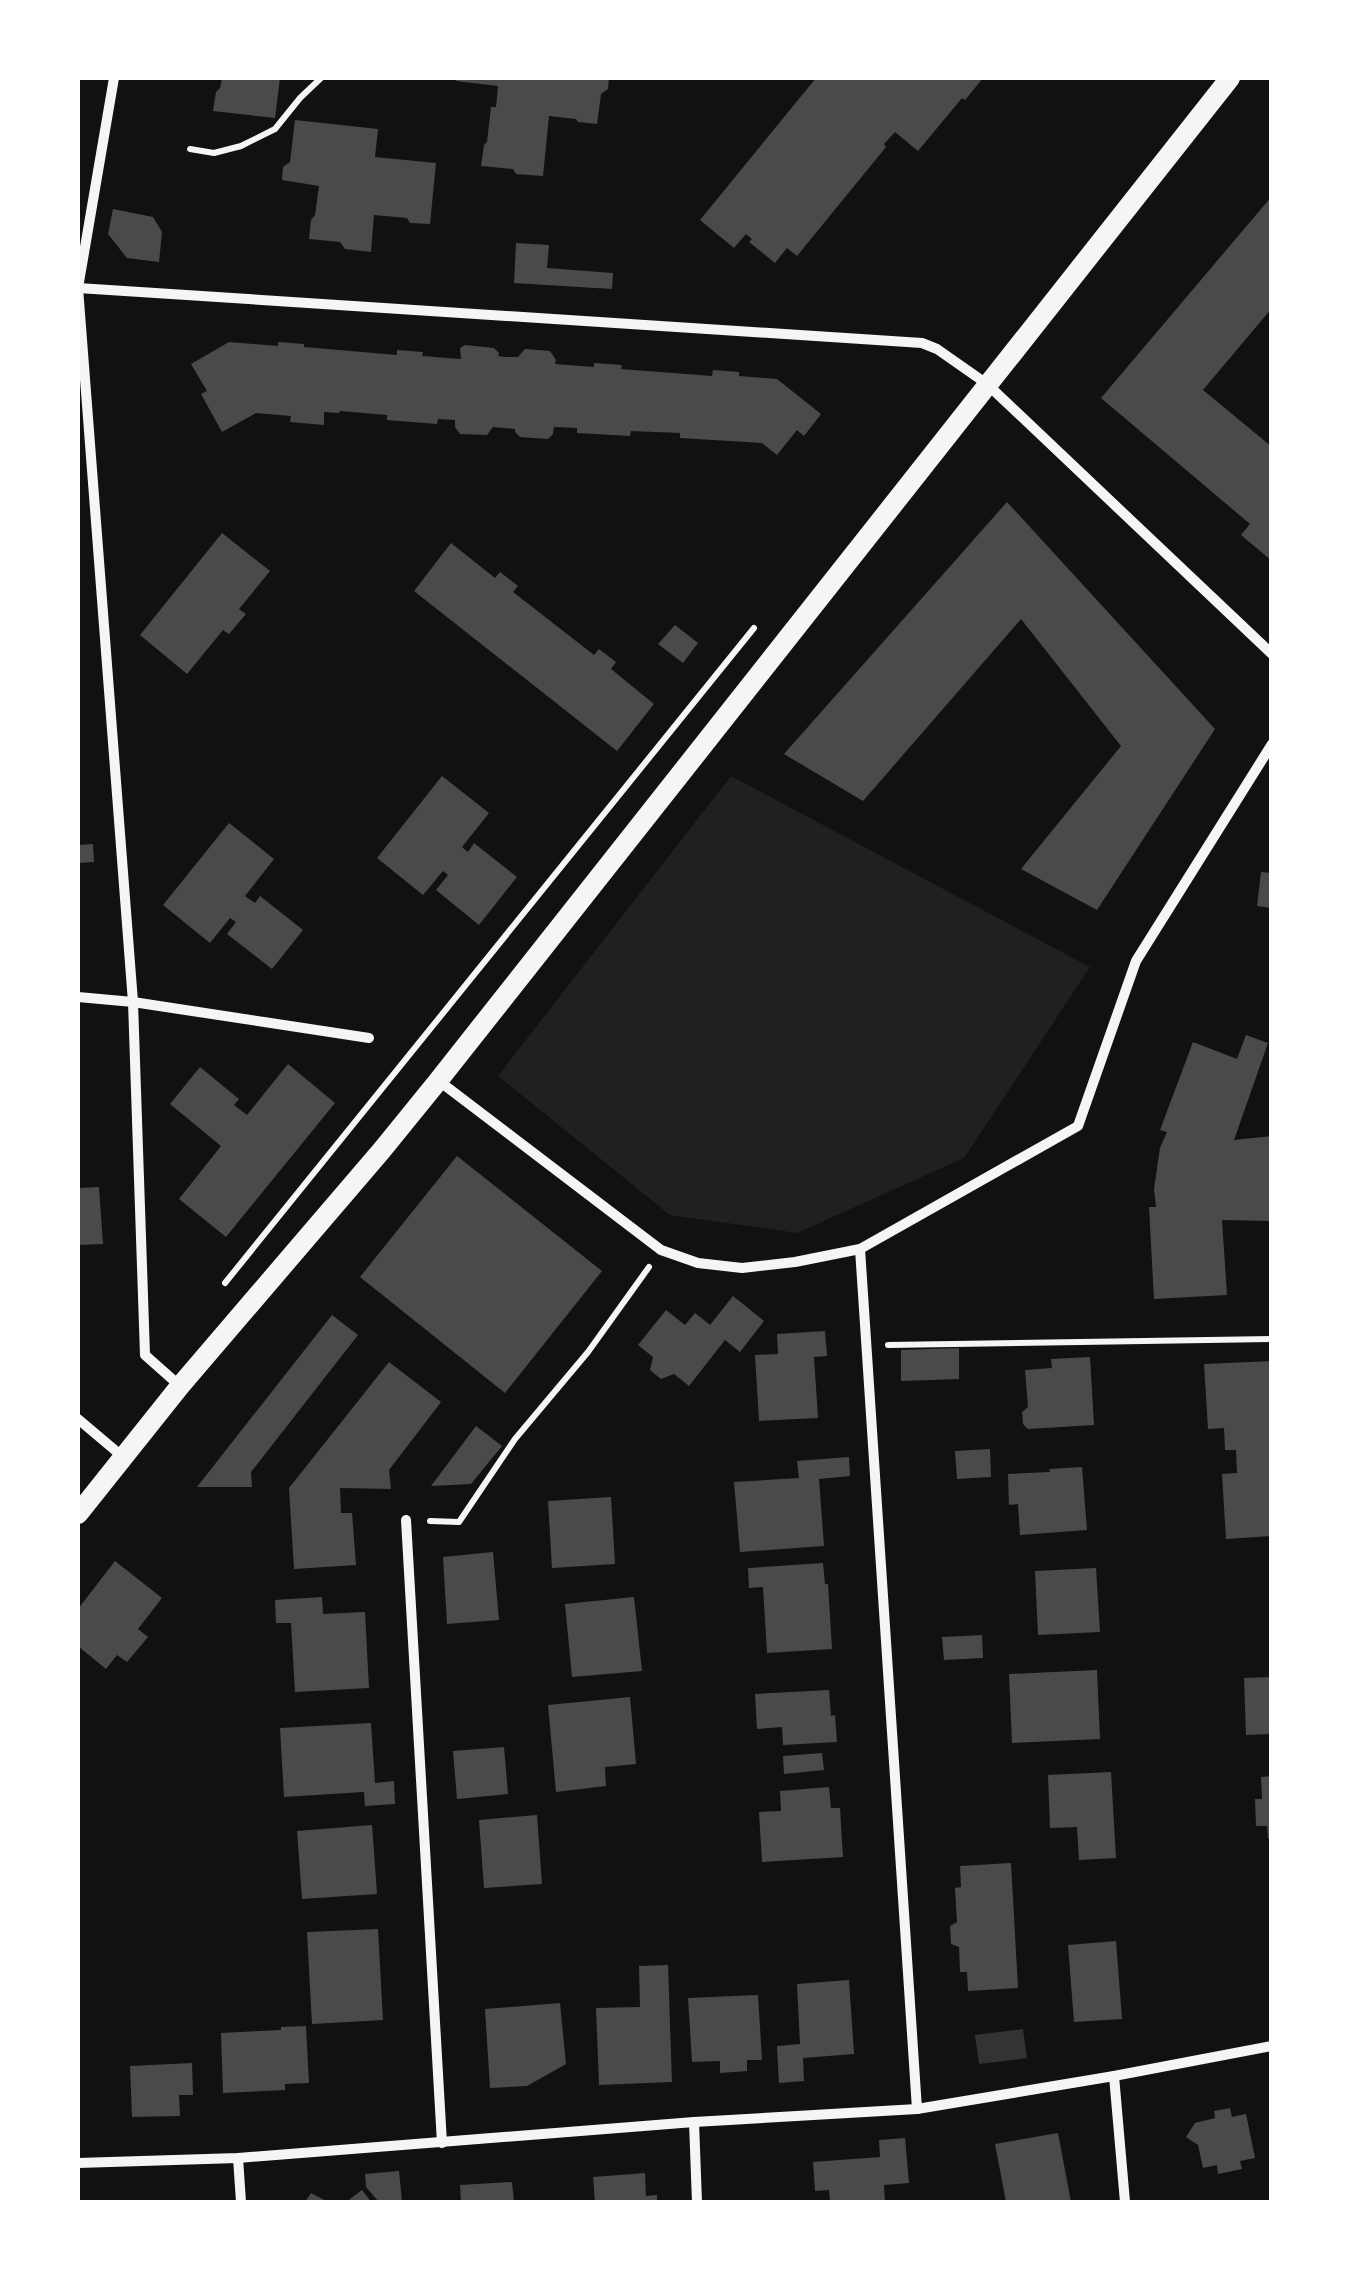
<svg xmlns="http://www.w3.org/2000/svg" width="1349" height="2280" viewBox="0 0 1349 2280" font-family="'IBM Plex Sans',sans-serif">
<style>
.green{fill:#202020}
.water{fill:#333}
.building{fill:#4a4a4a}
.lines{fill:none;stroke-linecap:round;stroke-linejoin:round}
.path{stroke:#f5f5f5;stroke-width:6}
.minor{stroke:#f5f5f5;stroke-width:10}
.secondary{stroke:#f5f5f5;stroke-width:20}
</style>
<rect width="100%" height="100%" fill="#111"/>
<polygon class="green" points="731,776 1090,967 964,1158 797,1233 670,1215 498,1076"/>
<polygon class="water" points="1023,2029 1027,2058 979,2064 975,2035"/>
<g class="building">
<polygon points="222,78 280,78 275,118 213,111 216,92 220,88"/>
<polygon points="457,78 609,78 608,89 601,94 597,124 578,122 576,119 549,116 543,176 516,174 513,169 481,166 484,145 487,142 491,107 496,107 498,86 456,81"/>
<polygon points="816,78 983,78 965,100 962,98 918,151 895,132 884,144 886,147 797,256 787,248 775,263 749,242 752,239 746,234 734,248 700,220"/>
<polygon points="295,120 378,129 375,157 436,163 430,224 410,223 407,218 374,215 371,252 345,249 340,242 309,239 311,220 315,215 319,186 282,180 283,167 290,162"/>
<polygon points="1272,196 1272,308 1203,390 1272,447 1272,561 1241,535 1250,524 1101,398"/>
<polygon points="113,209 153,217 162,232 159,262 127,258 108,234"/>
<polygon points="516,243 549,245 547,268 613,273 612,289 514,283"/>
<polygon points="229,342 278,346 278,342 304,344 304,347 397,355 397,350 423,352 422,356 461,359 460,348 465,345 494,348 499,353 498,356 505,357 518,357 525,349 550,351 556,360 555,364 594,367 594,363 622,365 621,369 712,376 713,370 739,372 739,376 777,379 821,414 804,436 797,430 777,455 762,443 680,438 680,433 631,431 630,436 577,433 577,428 554,427 553,434 548,439 520,437 515,432 515,429 493,427 487,435 460,434 455,427 455,420 438,419 437,424 387,420 387,415 340,411 339,413 324,412 324,425 290,422 291,416 256,413 222,432 201,394 207,391 191,364"/>
<polygon points="1007,502 1215,729 1097,910 1021,869 1121,746 1021,619 863,801 784,754"/>
<polygon points="222,533 270,571 239,609 246,614 229,634 223,630 187,674 140,635"/>
<polygon points="451,543 495,578 500,572 518,586 513,592 594,655 599,649 616,662 611,669 654,704 617,751 414,591"/>
<polygon points="675,625 698,643 683,663 658,644"/>
<polygon points="442,776 489,813 462,847 468,852 474,843 517,877 479,925 436,890 448,875 443,871 423,895 377,858"/>
<polygon points="229,823 274,859 245,896 255,903 260,896 303,930 272,969 227,934 236,922 230,918 210,943 163,905"/>
<polygon points="93,844 94,862 78,863 78,845"/>
<polygon points="1261,872 1272,873 1272,908 1257,906"/>
<polygon points="1246,1035 1268,1043 1234,1140 1272,1136 1272,1221 1222,1220 1227,1295 1154,1299 1149,1207 1156,1207 1154,1189 1160,1148 1167,1132 1160,1130 1193,1042 1237,1059"/>
<polygon points="288,1064 335,1103 226,1237 179,1199 221,1146 170,1104 200,1067 239,1099 234,1105 247,1115"/>
<polygon points="457,1156 602,1271 505,1393 360,1277"/>
<polygon points="99,1187 103,1244 78,1245 78,1188"/>
<polygon points="733,1296 764,1321 740,1352 725,1340 689,1386 674,1374 661,1379 650,1370 653,1357 638,1345 666,1310 685,1325 695,1313 710,1325"/>
<polygon points="332,1315 358,1335 251,1472 252,1487 197,1487"/>
<polygon points="825,1331 827,1356 814,1357 818,1418 759,1421 755,1355 778,1354 777,1334"/>
<polygon points="959,1348 959,1379 901,1381 901,1350"/>
<polygon points="1090,1357 1094,1425 1028,1429 1023,1424 1022,1412 1028,1407 1025,1370 1052,1368 1051,1359"/>
<polygon points="1272,1361 1272,1536 1226,1539 1222,1474 1237,1473 1236,1450 1225,1450 1224,1428 1208,1429 1204,1364"/>
<polygon points="389,1362 441,1402 389,1470 391,1489 340,1488 341,1513 352,1513 356,1565 294,1569 289,1488"/>
<polygon points="476,1426 502,1446 471,1484 431,1486"/>
<polygon points="990,1449 991,1477 957,1479 955,1451"/>
<polygon points="849,1457 850,1476 819,1479 824,1546 740,1552 734,1482 799,1478 797,1461"/>
<polygon points="1082,1467 1087,1530 1020,1535 1018,1504 1009,1505 1008,1474 1050,1472 1049,1469"/>
<polygon points="611,1497 615,1564 552,1568 548,1501"/>
<polygon points="493,1552 499,1620 447,1624 443,1557"/>
<polygon points="115,1561 162,1598 138,1629 148,1637 127,1662 117,1655 106,1669 78,1646 78,1609"/>
<polygon points="823,1563 825,1584 828,1584 832,1649 767,1653 763,1587 749,1588 748,1568"/>
<polygon points="1096,1568 1100,1632 1038,1635 1035,1571"/>
<polygon points="322,1597 323,1614 365,1612 369,1688 295,1692 291,1623 276,1623 275,1600"/>
<polygon points="634,1597 642,1671 572,1677 565,1604"/>
<polygon points="982,1635 983,1658 944,1660 942,1637"/>
<polygon points="1097,1670 1100,1739 1012,1743 1009,1674"/>
<polygon points="1272,1677 1272,1734 1246,1735 1244,1678"/>
<polygon points="829,1690 831,1716 835,1715 837,1742 783,1745 782,1727 757,1729 755,1694"/>
<polygon points="630,1697 636,1764 605,1767 606,1786 556,1792 548,1705"/>
<polygon points="371,1723 375,1783 394,1781 395,1804 365,1806 364,1792 284,1797 280,1728"/>
<polygon points="504,1747 508,1794 457,1799 453,1751"/>
<polygon points="822,1753 824,1770 784,1774 783,1756"/>
<polygon points="1111,1772 1116,1858 1079,1860 1077,1827 1050,1828 1048,1775"/>
<polygon points="1272,1776 1272,1839 1268,1839 1267,1826 1256,1826 1255,1799 1262,1799 1261,1777"/>
<polygon points="829,1787 831,1808 840,1808 843,1857 762,1862 759,1812 781,1811 780,1791"/>
<polygon points="537,1815 542,1884 484,1888 479,1820"/>
<polygon points="372,1825 377,1894 302,1899 297,1831"/>
<polygon points="1011,1863 1018,1988 968,1991 967,1972 960,1972 959,1947 951,1944 950,1926 957,1922 955,1888 961,1887 960,1866"/>
<polygon points="378,1929 383,2020 312,2024 307,1932"/>
<polygon points="1116,1941 1122,2019 1074,2022 1068,1945"/>
<polygon points="668,1965 672,2082 599,2085 596,2008 640,2007 639,1966"/>
<polygon points="849,1980 854,2054 803,2058 804,2081 779,2083 777,2046 800,2044 797,1984"/>
<polygon points="758,1995 762,2060 747,2060 747,2071 720,2073 720,2061 692,2062 688,1998"/>
<polygon points="560,2003 566,2064 527,2086 490,2088 485,2009"/>
<polygon points="306,2026 309,2083 285,2084 285,2090 223,2093 221,2033 281,2030 281,2027"/>
<polygon points="192,2063 193,2095 179,2095 180,2116 132,2117 130,2066"/>
<polygon points="1230,2108 1232,2117 1246,2114 1255,2158 1240,2161 1242,2169 1218,2174 1217,2165 1203,2168 1198,2145 1186,2137 1195,2123 1215,2118 1214,2111"/>
<polygon points="1058,2133 1071,2202 1006,2202 995,2144"/>
<polygon points="905,2138 909,2183 884,2185 885,2202 830,2202 829,2190 815,2191 813,2162 880,2157 879,2140"/>
<polygon points="399,2171 402,2202 379,2202 366,2187 365,2174"/>
<polygon points="645,2173 646,2196 657,2195 657,2202 595,2202 593,2177"/>
<polygon points="512,2182 514,2202 461,2202 460,2185"/>
<polygon points="362,2190 371,2202 346,2202"/>
<polygon points="311,2193 328,2202 305,2202"/>
</g>
<g class="lines">
<g class="path">
<polyline points="190,149 214,153 241,146 275,129 300,98 321,78"/>
<polyline points="225,1283 754,628"/>
<polyline points="888,1345 1272,1339"/>
<polyline points="430,1521 459,1522 515,1439 588,1352 649,1267"/>
</g>
<g class="minor">
<polyline points="114,78 78,288 133,1002 145,1355 180,1386"/>
<polyline points="78,288 922,343 937,349 987,384 1272,654"/>
<polyline points="78,997 133,1002 369,1038"/>
<polyline points="439,1081 661,1250 698,1263 742,1268 795,1262 860,1249 1078,1126 1136,961 1272,744"/>
<polyline points="860,1249 917,2109"/>
<polyline points="78,1419 123,1457"/>
<polyline points="406,1520 442,2143"/>
<polyline points="1114,2076 1125,2202"/>
<polyline points="694,2122 697,2202"/>
<polyline points="238,2158 241,2202"/>
<polyline points="78,2163 238,2158 694,2122 917,2109 1114,2076 1272,2046"/>
</g>
<polyline class="secondary" points="78,1514 180,1386 382,1150 438,1081 1230,78"/>
</g>
<rect width="1349" height="2280" fill="none" stroke="#ffffff" stroke-width="160"/>
</svg>
